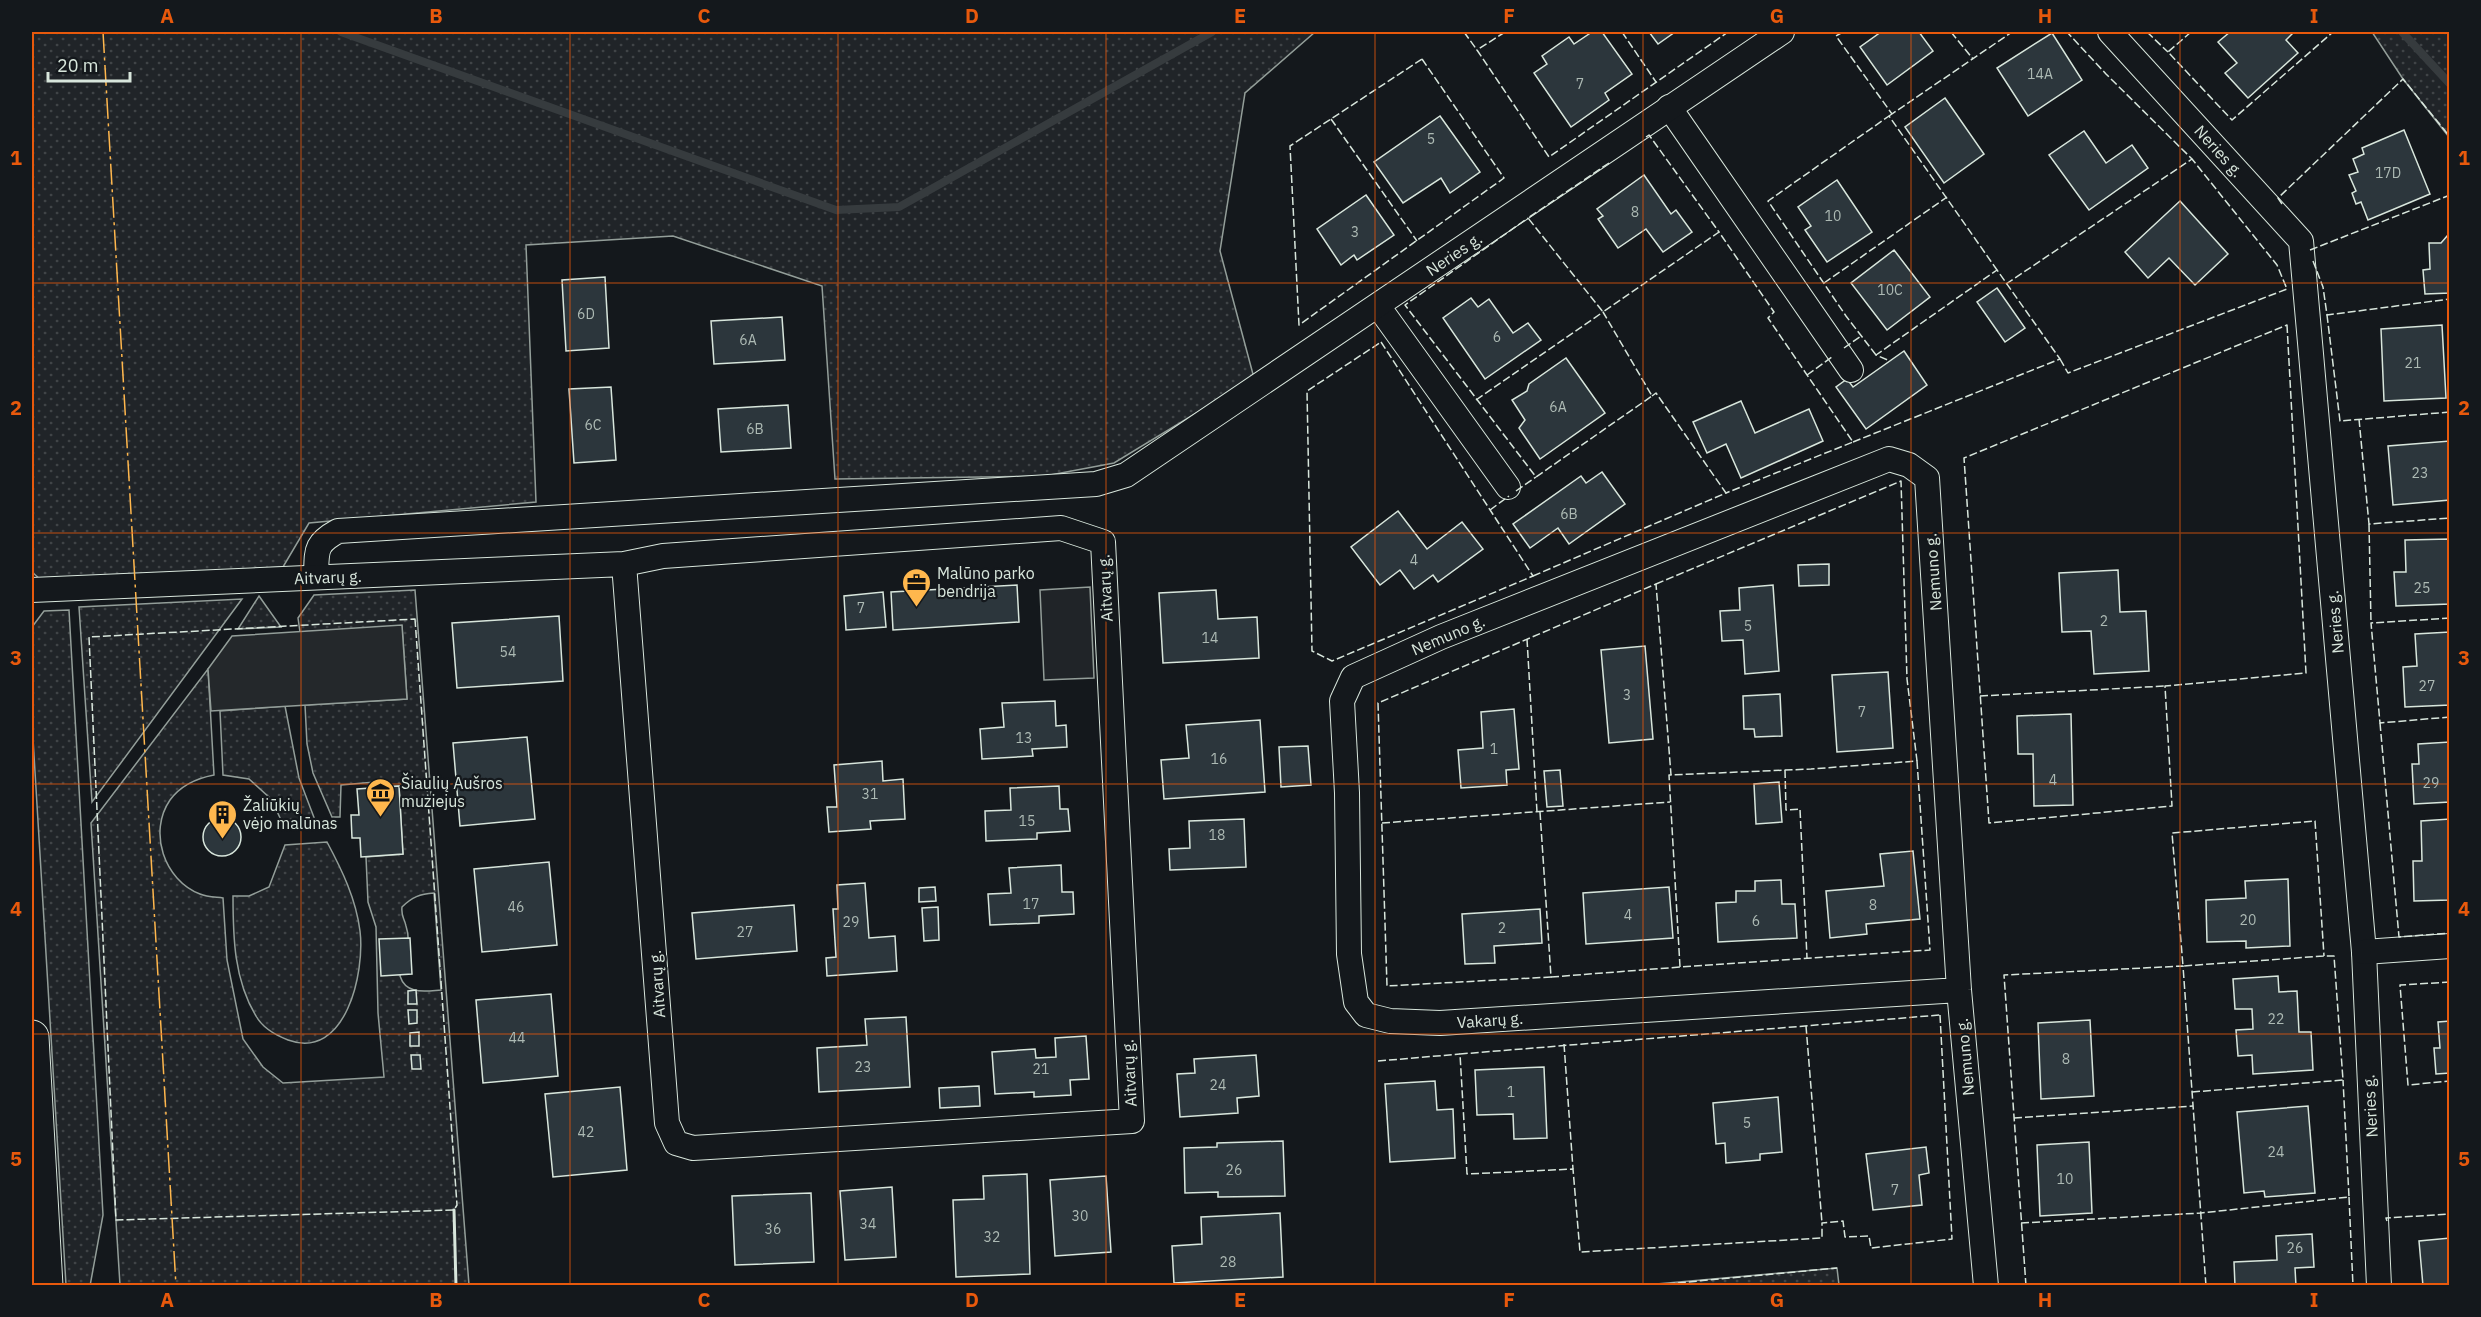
<svg xmlns="http://www.w3.org/2000/svg" width="2481" height="1317" viewBox="0 0 2481 1317" font-family="'IBM Plex Sans',sans-serif">
<style>
.green{fill:url(#green-dots);stroke:#939e99;stroke-width:1.5;fill-rule:evenodd}
.pitch{fill:#202428;stroke:#939e99;stroke-width:1.5}
.parking{fill:#24282b;stroke:#939e99;stroke-width:1.5}
.lines{fill:none;stroke-linecap:round;stroke-linejoin:round}
.stream{stroke:#363b3e;stroke-width:8}
.building{fill:#2c363c;stroke:#d8e6dc;stroke-width:1.5}
.street-casing{stroke:#d8e6dc;stroke-width:26}
.primary-casing{stroke:#d8e6dc;stroke-width:35}
.street{stroke:#14181c;stroke-width:24}
.primary{stroke:#14181c;stroke-width:33}
.fence{stroke:#d8e6dc;stroke-width:1.5;stroke-dasharray:8 3;stroke-linecap:butt}
.wall{stroke:#d8e6dc;stroke-width:3}
.power{stroke:#ffb74d;stroke-width:1.5;stroke-dasharray:21 4.5 3 4.5;stroke-linecap:butt}
.grid{fill:none;stroke:#e8590c;stroke-width:1.5;stroke-opacity:0.55}
.labels{text-anchor:middle;stroke-width:4.5;stroke-linejoin:round;paint-order:stroke}
.number-label{font-size:14px;fill:#adbab4}
.street-label{font-size:16px;fill:#d8e6dc;stroke:#14181c}
.poi-label{font-size:16px;fill:#d8e6dc;stroke:#14181c;text-anchor:start}
.neatline{fill:none;stroke:#e8590c;stroke-width:2}
.grid-label{font-size:20px;text-anchor:middle;font-weight:bold;fill:#e8590c}
</style>
<defs>
<pattern id="green-dots" width="8" height="8" patternUnits="userSpaceOnUse" patternTransform="scale(1.5)"><rect width="8" height="8" fill="#202428"/><path d="M2 2h.1M6 6h.1" fill="none" stroke="#404447" stroke-width="1.8" stroke-linecap="round"/></pattern>
</defs>
<rect width="100%" height="100%" fill="#14181c"/>
<g class="green">
<polygon points="32,32 1315,32 1245,93 1220,251 1254,378 1114,463 1045,476 835,479 822,286 673,236 526,245 536,502 309,523 283,567 41,580 32,572"/>
<polygon points="2372,32 2449,32 2449,137 2403,79"/>
<path d="M415 590 469 1285H120L91 823 208 669 214 775C198 778 181 785 170 800 148 832 164 880 200 894 207 897 216 897 223 898L227 960 243 1039 263 1067 283 1083 384 1077 378 1013 376 927 368 902 366 857 403 854 399 786 377 787 375 782 341 785 340 817H332L313 773 307 744 305 705 407 699 402 626 300 632 298 618 314 595ZM434 893 441 990C425 991 406 995 400 976 407 963 411 940 406 926 404 917 401 917 402 907 412 897 420 894 434 893Z"/>
<polygon points="259,596 281,627 238,629"/>
<polygon points="242,599 92,802 79,607"/>
<polygon points="69,610 103,1215 90,1286 66,1285 32,722 32,627 44,611"/>
<polygon points="285,706 299,778 315,820 283,824 271,799 249,779 223,775 220,711"/>
<path d="M327 842C342 870 356 899 360 931 365 972 346 1061 288 1040 275 1035 262 1027 256 1016 234 980 233 937 233 896H249L269 887 285 845Z"/>
<polygon points="1837,1268 1839,1285 1645,1285"/>
</g>
<polygon class="pitch" points="1090,587 1094,678 1044,680 1040,590"/>
<polygon class="parking" points="402,625 407,699 211,711 208,669 232,636"/>
<g class="lines">
<g class="stream">
<polyline points="341,32 836,210 899,207 1212,32"/>
<polyline points="2402,32 2450,84"/>
</g>
</g>
<g class="building">
<polygon points="1592,32 1602,32 1632,74 1605,93 1609,100 1571,127 1534,73 1547,64 1542,56 1569,37 1574,44"/>
<polygon points="1649,32 1675,32 1658,44"/>
<polygon points="1881,32 1919,32 1933,51 1887,85 1860,47"/>
<polygon points="2230,32 2291,32 2293,33 2286,40 2298,53 2248,98 2225,73 2237,63 2218,42"/>
<polygon points="2052,33 2082,80 2028,116 1997,68"/>
<polygon points="1945,98 1984,154 1944,183 1905,127"/>
<polygon points="1440,116 1480,172 1450,193 1441,178 1403,203 1374,162"/>
<polygon points="2404,130 2430,194 2368,220 2361,202 2356,204 2352,193 2356,191 2349,175 2358,172 2353,159 2364,154 2362,148"/>
<polygon points="2084,131 2106,163 2132,145 2148,168 2089,210 2049,155"/>
<polygon points="1644,175 1671,214 1676,210 1692,232 1663,252 1646,229 1618,248 1598,219 1603,216 1597,209"/>
<polygon points="1837,180 1872,232 1827,262 1805,230 1811,226 1798,207"/>
<polygon points="1366,195 1394,235 1357,260 1354,255 1341,265 1317,229"/>
<polygon points="2180,201 2228,254 2195,285 2169,258 2148,278 2125,252"/>
<polygon points="2448,235 2450,293 2425,294 2423,270 2430,269 2429,243 2441,243"/>
<polygon points="1894,250 1930,297 1887,330 1851,283"/>
<polygon points="605,277 609,348 566,351 562,280"/>
<polygon points="1997,288 2025,328 2005,342 1977,302"/>
<polygon points="1471,298 1478,307 1489,299 1513,333 1528,323 1541,340 1485,379 1443,318"/>
<polygon points="782,317 785,360 714,364 711,321"/>
<polygon points="2442,325 2446,398 2384,401 2381,329"/>
<polygon points="1904,351 1927,385 1866,429 1836,387 1847,379 1853,387"/>
<polygon points="1566,358 1605,413 1540,459 1519,428 1525,420 1512,400 1527,391 1529,384"/>
<polygon points="611,387 616,460 574,463 569,389"/>
<polygon points="1741,401 1755,433 1809,409 1823,441 1741,478 1726,444 1707,453 1693,422"/>
<polygon points="788,405 791,448 721,452 718,409"/>
<polygon points="2450,441 2450,500 2393,505 2388,446"/>
<polygon points="1602,472 1625,504 1569,544 1558,528 1530,548 1513,524 1581,476 1586,483"/>
<polygon points="1398,511 1427,549 1462,522 1483,549 1438,582 1433,575 1414,589 1400,570 1380,585 1351,547"/>
<polygon points="2450,539 2450,604 2396,606 2394,572 2406,572 2405,540"/>
<polygon points="1829,564 1829,585 1799,586 1798,565"/>
<polygon points="2118,570 2120,612 2146,611 2149,671 2094,674 2091,631 2062,632 2059,573"/>
<polygon points="1017,585 1019,622 893,630 891,592"/>
<polygon points="1773,585 1779,671 1745,674 1743,640 1722,641 1720,611 1740,610 1739,588"/>
<polygon points="1216,590 1218,619 1257,617 1259,658 1163,663 1159,593"/>
<polygon points="883,592 886,627 846,630 844,596"/>
<polygon points="559,616 563,681 457,688 452,623"/>
<polygon points="2450,632 2450,705 2405,707 2403,667 2417,666 2415,634"/>
<polygon points="1645,646 1653,739 1609,743 1601,650"/>
<polygon points="1888,672 1893,748 1837,752 1832,675"/>
<polygon points="1780,694 1782,736 1755,737 1754,729 1744,729 1743,696"/>
<polygon points="1055,701 1056,726 1066,725 1067,747 1032,749 1033,756 982,759 980,729 1004,727 1002,703"/>
<polygon points="1514,709 1519,769 1506,770 1507,785 1461,788 1458,750 1483,748 1481,712"/>
<polygon points="2071,714 2073,805 2034,806 2033,754 2018,754 2017,716"/>
<polygon points="1260,720 1265,792 1164,799 1161,760 1189,758 1186,725"/>
<polygon points="527,737 535,819 460,826 453,743"/>
<polygon points="2450,742 2450,802 2414,804 2412,764 2419,764 2418,744"/>
<polygon points="1308,746 1311,785 1281,787 1279,747"/>
<polygon points="882,761 883,781 903,779 905,819 870,821 871,829 829,832 827,807 837,807 834,765"/>
<polygon points="1560,770 1563,806 1547,807 1544,771"/>
<polygon points="1779,782 1782,822 1756,824 1754,784"/>
<polygon points="399,786 403,854 361,857 360,838 352,838 351,815 359,815 357,789"/>
<polygon points="1059,786 1060,809 1068,809 1070,831 1037,833 1037,839 986,841 985,811 1011,810 1010,788"/>
<circle cx="222" cy="837" r="19"/>
<polygon points="1244,819 1246,867 1170,870 1169,849 1190,848 1189,821"/>
<polygon points="2450,819 2450,900 2414,901 2413,861 2422,861 2421,821"/>
<polygon points="1913,851 1920,919 1866,924 1867,934 1830,938 1826,891 1884,886 1880,854"/>
<polygon points="549,862 557,945 482,952 474,869"/>
<polygon points="1061,865 1062,892 1073,892 1074,914 1039,916 1039,923 990,925 988,894 1011,893 1009,868"/>
<polygon points="2288,879 2290,946 2246,948 2246,941 2207,942 2206,900 2246,898 2245,881"/>
<polygon points="1781,880 1782,904 1795,904 1797,938 1718,942 1716,903 1736,902 1736,891 1755,891 1755,881"/>
<polygon points="865,883 869,938 895,936 897,971 827,976 826,958 836,957 833,909 838,909 837,885"/>
<polygon points="935,887 936,901 919,902 919,888"/>
<polygon points="1669,887 1673,938 1586,944 1583,893"/>
<polygon points="794,905 797,951 696,959 692,913"/>
<polygon points="938,907 939,940 924,941 922,908"/>
<polygon points="1540,909 1542,943 1494,946 1495,963 1465,964 1462,914"/>
<polygon points="410,938 412,974 381,976 379,939"/>
<polygon points="2278,976 2279,992 2297,991 2299,1032 2311,1032 2313,1070 2253,1074 2252,1055 2238,1056 2236,1030 2253,1029 2252,1009 2235,1009 2233,979"/>
<polygon points="416,990 417,1004 408,1004 408,991"/>
<polygon points="551,994 558,1076 483,1083 476,1000"/>
<polygon points="408,1010 417,1010 417,1023 409,1024"/>
<polygon points="906,1017 910,1087 819,1092 817,1048 867,1045 865,1019"/>
<polygon points="2090,1020 2094,1096 2041,1099 2038,1023"/>
<polygon points="2450,1021 2450,1073 2436,1074 2434,1048 2440,1048 2438,1022"/>
<polygon points="419,1032 419,1046 410,1046 410,1033"/>
<polygon points="1086,1036 1089,1079 1070,1080 1071,1095 1034,1097 1034,1092 995,1094 992,1052 1035,1049 1036,1058 1056,1057 1055,1038"/>
<polygon points="411,1055 420,1055 421,1069 412,1069"/>
<polygon points="1256,1055 1259,1096 1237,1098 1238,1113 1180,1117 1177,1074 1195,1073 1194,1059"/>
<polygon points="1544,1067 1547,1138 1514,1139 1513,1114 1477,1115 1475,1070"/>
<polygon points="1435,1081 1437,1110 1453,1109 1455,1158 1390,1162 1385,1084"/>
<polygon points="979,1086 980,1106 940,1108 939,1088"/>
<polygon points="620,1087 627,1170 553,1177 545,1094"/>
<polygon points="1778,1097 1782,1152 1760,1154 1760,1160 1726,1163 1725,1143 1716,1144 1713,1103"/>
<polygon points="2308,1106 2315,1193 2265,1197 2264,1191 2244,1193 2237,1112"/>
<polygon points="1283,1141 1285,1196 1218,1197 1218,1192 1185,1193 1184,1148 1217,1147 1217,1143"/>
<polygon points="2089,1142 2092,1213 2040,1216 2037,1145"/>
<polygon points="1926,1147 1929,1173 1919,1175 1922,1205 1873,1210 1866,1154"/>
<polygon points="1027,1174 1030,1274 956,1277 953,1200 984,1199 983,1176"/>
<polygon points="1106,1176 1111,1252 1055,1256 1050,1180"/>
<polygon points="892,1187 896,1257 845,1260 840,1191"/>
<polygon points="811,1193 814,1262 735,1265 732,1196"/>
<polygon points="1280,1213 1283,1277 1174,1283 1172,1246 1202,1244 1201,1217"/>
<polygon points="2312,1234 2314,1267 2295,1268 2296,1286 2235,1286 2234,1262 2277,1260 2276,1236"/>
<polygon points="2450,1238 2450,1286 2423,1286 2419,1241"/>
</g>
<g class="lines">
<defs>
<g id="street">
<polyline points="2110,32 2301,241 2364,952 2379,1286"/>
<polyline points="1669,107 1851,370"/>
<polyline points="1378,306 1508,487"/>
<path d="M316 577C317 551 314 544 338 531L1096 484 1126 475 1782 32"/>
<polyline points="32,590 624,564 663,556 1061,528 1103,542 1132,1121 693,1148 676,1143 667,1123 624,564"/>
<polyline points="2364,952 2450,946"/>
<polyline points="1959,990 1440,1023 1390,1021 1366,1015 1356,1002 1349,954 1347,793 1342,701 1353,677 1441,637 1889,459 1909,465 1927,478 1959,990 1986,1286"/>
</g>
<polyline id="primary" points="32,1037 46,1286"/>
</defs>
<use href="#street" class="street-casing"/>
<use href="#primary" class="primary-casing"/>
<use href="#street" class="street"/>
<use href="#primary" class="primary"/>
<g class="fence">
<polyline points="1464,32 1477,50"/>
<polyline points="1505,32 1477,50 1549,157 1728,32"/>
<polyline points="1622,32 1656,82"/>
<polyline points="1843,32 1836,36 1892,114"/>
<polyline points="1951,32 1973,59"/>
<polyline points="2147,32 2168,52"/>
<polyline points="2191,32 2168,52 2232,120 2333,32"/>
<polygon points="1422,59 1504,178 1299,325 1290,146"/>
<polyline points="1889,116 2012,32"/>
<polyline points="1331,119 1417,241"/>
<polyline points="1646,137 1649,135 1719,232"/>
<polyline points="1609,163 1528,218 1603,312 1719,232 1774,312 1768,318 1853,442 1726,493"/>
<polyline points="2282,204 2278,198 2403,79 2450,137"/>
<polyline points="2310,250 2450,195"/>
<polyline points="2313,261 2323,287 2327,315 2450,299"/>
<polyline points="1824,283 1947,197"/>
<polyline points="2006,284 2192,159 2106,74 2067,32"/>
<polyline points="2327,315 2340,421 2450,412"/>
<polygon points="2287,325 2306,673 2165,686 2172,806 1989,823 1964,458"/>
<polygon points="1381,342 1533,576 1332,661 1312,651 1307,391"/>
<polyline points="1844,348 1861,336"/>
<polyline points="1876,355 1846,316 1768,201 1889,116 1997,270"/>
<polyline points="2060,359 2068,373 2287,289 2277,265 2192,159"/>
<polyline points="1807,375 1832,357"/>
<polyline points="1476,400 1603,312 1652,396 1536,477 1405,305 1528,218"/>
<polyline points="2359,419 2369,524 2450,518"/>
<polyline points="1853,442 2060,359 1997,270 1876,355 1890,361"/>
<polyline points="1516,491 1536,477"/>
<polyline points="1490,510 1509,496"/>
<polyline points="2369,524 2371,623"/>
<polyline points="1533,576 1726,493 1656,393 1652,396"/>
<polyline points="1656,584 1901,481 1907,679 1917,761"/>
<polyline points="2450,618 2371,623 2380,723 2450,717"/>
<polygon points="415,619 457,1205 454,1210 116,1220 89,637"/>
<polyline points="1527,639 1537,812"/>
<polyline points="1980,696 2165,686"/>
<polyline points="2380,723 2399,937 2450,933"/>
<polygon points="1917,761 1930,950 1680,967 1669,775 1811,769"/>
<polyline points="1785,770 1786,810 1800,809 1807,958"/>
<polyline points="1540,812 1551,977 1387,986 1378,703 1656,584 1671,775"/>
<polyline points="1382,823 1670,802"/>
<polyline points="1551,977 1680,967"/>
<polyline points="2450,982 2400,985 2408,1085 2450,1081"/>
<polygon points="1940,1015 1952,1239 1871,1248 1869,1236 1845,1237 1843,1221 1822,1223 1822,1238 1580,1252 1573,1169 1467,1174 1460,1054"/>
<polyline points="1806,1026 1822,1223"/>
<polyline points="1564,1044 1573,1169"/>
<polyline points="1378,1061 1460,1054"/>
<polyline points="2192,1092 2343,1080 2334,956 2324,956 2183,966 2172,833 2315,821 2324,956"/>
<polyline points="2014,1118 2193,1106"/>
<polyline points="2349,1197 2353,1286"/>
<polyline points="2387,1221 2386,1218 2450,1214"/>
<polyline points="2021,1223 2201,1213 2349,1197 2343,1080"/>
<polyline points="1645,1286 1837,1268"/>
<polyline points="2026,1286 2004,975 2183,966 2206,1286"/>
</g>
<g class="wall">
<polyline points="454,1210 456,1286"/>
<polyline points="1310,1286 1312,1285"/>
</g>
<polyline class="power" points="103,32 176,1286"/>
</g>
<path class="grid" d="M301 32V1286M570 32V1286M838 32V1286M1106 32V1286M1375 32V1286M1643 32V1286M1911 32V1286M2180 32V1286M32 283H2450M32 533H2450M32 784H2450M32 1034H2450"/>
<defs>
<symbol id="office-pin" viewBox="-11 -11 22 30"><path d="M0 17L-7.5 6A9.5 9.5 0 1 1 7.5 6Z" fill="#ffb74d" stroke="#14181c"/><path d="M-6-3h4V-5.5h4V-3h4V5H-6ZM-1-4.5V-3h2v-1.5ZM-6 0V1H6V0Z" fill="#111"/></symbol>
<symbol id="museum-pin" viewBox="-11 -11 22 30"><path d="M0 17L-7.5 6A9.5 9.5 0 1 1 7.5 6Z" fill="#ffb74d" stroke="#14181c"/><path d="M0-6L6-3V-2H-6V-3ZM-5-1h2V3h-2ZM-1-1h2V3h-2ZM3-1h2V3H3ZM-6 4H6V6H-6Z" fill="#111"/></symbol>
<symbol id="building-pin" viewBox="-11 -11 22 30"><path d="M0 17L-7.5 6A9.5 9.5 0 1 1 7.5 6Z" fill="#ffb74d" stroke="#14181c"/><path d="M-4-6H4V6H1V3H-1V6H-4ZM-2.5-4.3h1.7v1.8h-1.7ZM.8-4.3h1.7v1.8H.8ZM-2.5-1h1.7V.8h-1.7ZM.8-1h1.7V.8H.8Z" fill="#111"/></symbol>
</defs>
<g fill-rule="evenodd">
<use href="#office-pin" x="900" y="566" width="33" height="45"/>
<use href="#museum-pin" x="364" y="776" width="33" height="45"/>
<use href="#building-pin" x="206" y="798" width="33" height="45"/>
</g>
<g class="labels">
<g class="number-label">
<text x="2040" y="79">14A</text>
<text x="1580" y="89">7</text>
<text x="1431" y="144">5</text>
<text x="2388" y="178">17D</text>
<text x="1635" y="217">8</text>
<text x="1833" y="221">10</text>
<text x="1355" y="237">3</text>
<text x="1890" y="295">10C</text>
<text x="586" y="319">6D</text>
<text x="1497" y="342">6</text>
<text x="748" y="345">6A</text>
<text x="2413" y="368">21</text>
<text x="1558" y="412">6A</text>
<text x="593" y="430">6C</text>
<text x="755" y="434">6B</text>
<text x="2420" y="478">23</text>
<text x="1569" y="519">6B</text>
<text x="1414" y="565">4</text>
<text x="2422" y="593">25</text>
<text x="861" y="613">7</text>
<text x="2104" y="626">2</text>
<text x="1748" y="631">5</text>
<text x="1210" y="643">14</text>
<text x="508" y="657">54</text>
<text x="2427" y="691">27</text>
<text x="1627" y="700">3</text>
<text x="1862" y="717">7</text>
<text x="1024" y="743">13</text>
<text x="1494" y="754">1</text>
<text x="1219" y="764">16</text>
<text x="2053" y="785">4</text>
<text x="2431" y="788">29</text>
<text x="870" y="799">31</text>
<text x="1027" y="826">15</text>
<text x="1217" y="840">18</text>
<text x="1031" y="909">17</text>
<text x="1873" y="910">8</text>
<text x="516" y="912">46</text>
<text x="1628" y="920">4</text>
<text x="2248" y="925">20</text>
<text x="1756" y="926">6</text>
<text x="851" y="927">29</text>
<text x="1502" y="933">2</text>
<text x="745" y="937">27</text>
<text x="2276" y="1024">22</text>
<text x="517" y="1043">44</text>
<text x="2066" y="1064">8</text>
<text x="863" y="1072">23</text>
<text x="1041" y="1074">21</text>
<text x="1218" y="1090">24</text>
<text x="1511" y="1097">1</text>
<text x="1747" y="1128">5</text>
<text x="586" y="1137">42</text>
<text x="2276" y="1157">24</text>
<text x="1234" y="1175">26</text>
<text x="2065" y="1184">10</text>
<text x="1895" y="1195">7</text>
<text x="1080" y="1221">30</text>
<text x="868" y="1229">34</text>
<text x="773" y="1234">36</text>
<text x="992" y="1242">32</text>
<text x="2295" y="1253">26</text>
<text x="1228" y="1267">28</text>
</g>
<g class="street-label">
<text transform="translate(2219 151) rotate(48)" y="6">Neries g.</text>
<text transform="translate(1454 254) rotate(-34)" y="6">Neries g.</text>
<text transform="translate(1933 572) rotate(-94)" y="6">Nemuno g.</text>
<text transform="translate(328 577) rotate(-2)" y="6">Aitvarų g.</text>
<text transform="translate(1105 588) rotate(-93)" y="6">Aitvarų g.</text>
<text transform="translate(2335 622) rotate(-95)" y="6">Neries g.</text>
<text transform="translate(1448 635) rotate(-23)" y="6">Nemuno g.</text>
<text transform="translate(657 984) rotate(-94)" y="6">Aitvarų g.</text>
<text transform="translate(1490 1020) rotate(-4)" y="6">Vakarų g.</text>
<text transform="translate(1965 1057) rotate(-95)" y="6">Nemuno g.</text>
<text transform="translate(1129 1073) rotate(-93)" y="6">Aitvarų g.</text>
<text transform="translate(2370 1106) rotate(-93)" y="6">Neries g.</text>
</g>
<g class="poi-label">
<text x="937" y="579">Malūno parko<tspan x="937" dy="18">bendrija</tspan></text>
<text x="401" y="789">Šiaulių Aušros<tspan x="401" dy="18">muziejus</tspan></text>
<text x="243" y="811">Žaliūkių<tspan x="243" dy="18">vėjo malūnas</tspan></text>
</g>
</g>
<rect width="2481" height="1317" fill="none" stroke="#14181c" stroke-width="66"/>
<path d="M48 72v9h82v-9" fill="none" stroke="#d8e6dc" stroke-width="3"/>
<text x="57" y="72" font-size="18" fill="#d8e6dc" stroke="#14181c" stroke-width="4.5" paint-order="stroke">20 m</text>
<rect x="33" y="33" width="2415" height="1251" class="neatline"/>
<g class="grid-label">
<text x="167" y="23">A</text>
<text x="436" y="23">B</text>
<text x="704" y="23">C</text>
<text x="972" y="23">D</text>
<text x="1240" y="23">E</text>
<text x="1509" y="23">F</text>
<text x="1777" y="23">G</text>
<text x="2045" y="23">H</text>
<text x="2314" y="23">I</text>
<text x="16" y="165">1</text>
<text x="2464" y="165">1</text>
<text x="16" y="415">2</text>
<text x="2464" y="415">2</text>
<text x="16" y="665">3</text>
<text x="2464" y="665">3</text>
<text x="16" y="916">4</text>
<text x="2464" y="916">4</text>
<text x="16" y="1166">5</text>
<text x="2464" y="1166">5</text>
<text x="167" y="1307">A</text>
<text x="436" y="1307">B</text>
<text x="704" y="1307">C</text>
<text x="972" y="1307">D</text>
<text x="1240" y="1307">E</text>
<text x="1509" y="1307">F</text>
<text x="1777" y="1307">G</text>
<text x="2045" y="1307">H</text>
<text x="2314" y="1307">I</text>
</g>
</svg>
